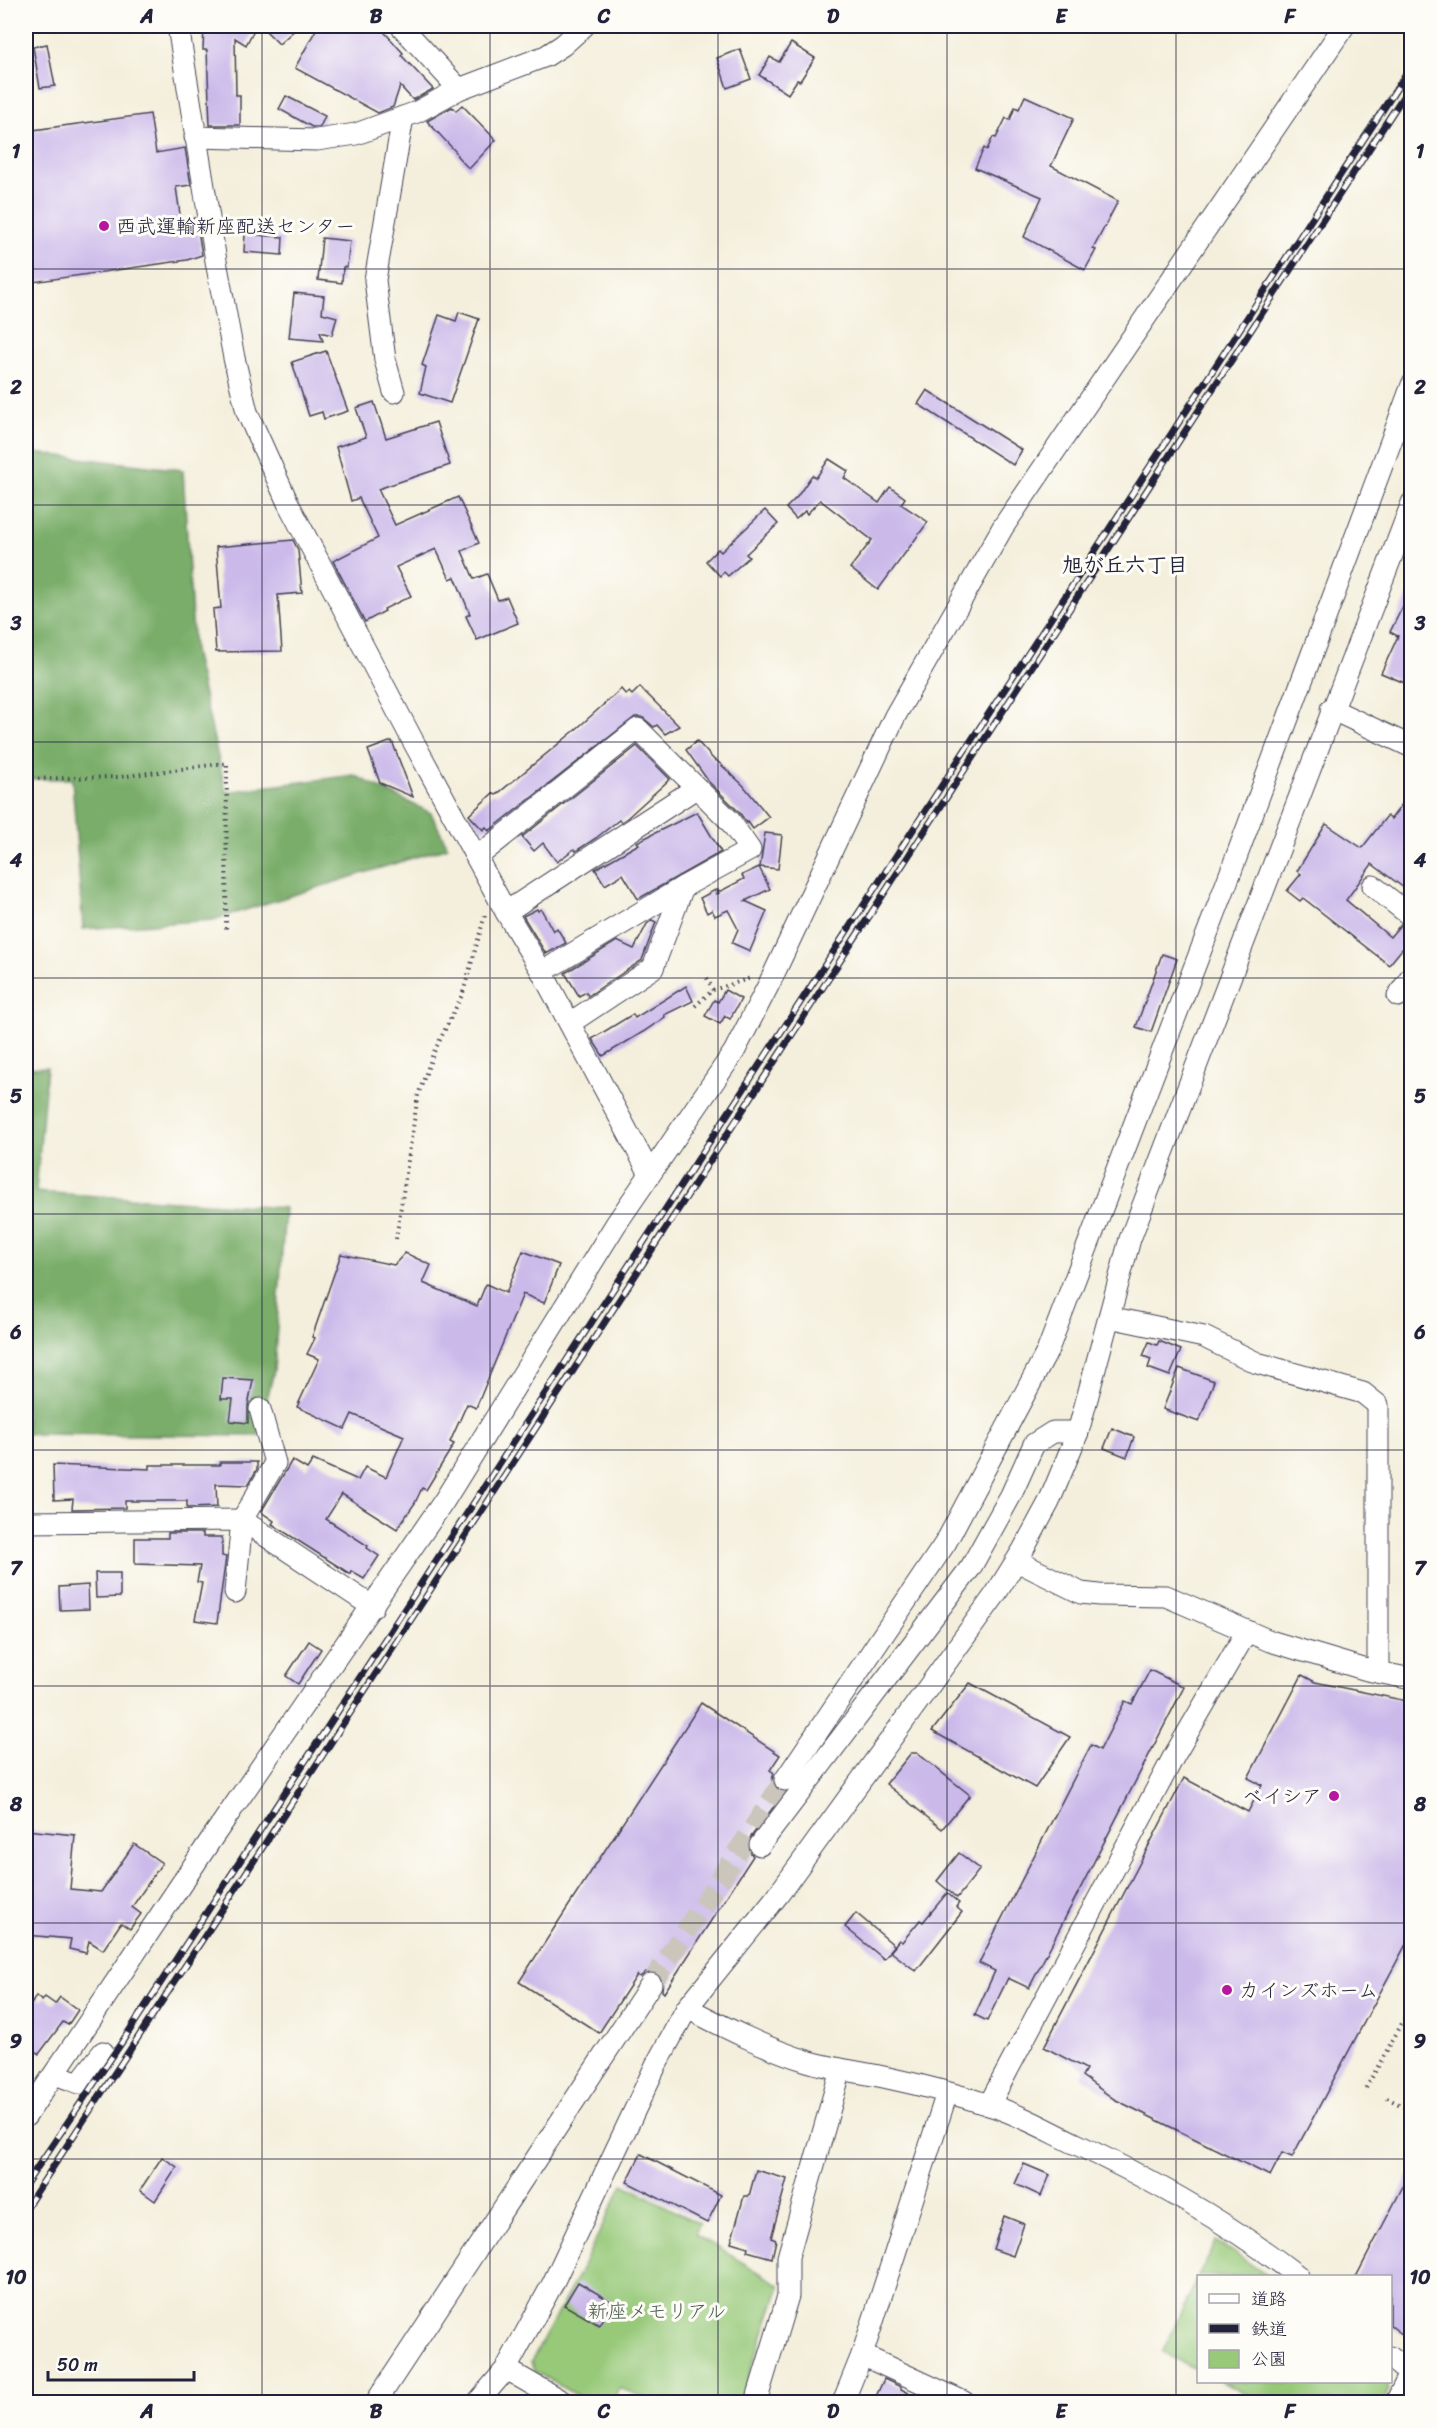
<svg xmlns="http://www.w3.org/2000/svg" width="1437" height="2428" viewBox="0 0 1437 2428" font-family="Sriracha,'Klee One',sans-serif">
<style>
.green{fill:#97c979;stroke:#5c765a;stroke-width:1.5}
.forest{fill:#79ad69;stroke:#4e6852;stroke-width:1.5}
.building{fill:#cbb9ea}
.lines{fill:none;stroke-linecap:round;stroke-linejoin:round}
.minor-tunnel{stroke:#cac6bc;stroke-width:21;stroke-dasharray:21 10;stroke-linecap:butt}
.minor-casing{stroke:#424153;stroke-width:23}
.path{stroke:#424153;stroke-width:4;stroke-dasharray:1.5 4.5;stroke-linecap:butt}
.minor{stroke:#fff;stroke-width:21}
.rail-casing{stroke:#22223b;stroke-width:7}
.rail{stroke:#fdfcf7;stroke-width:4.5;stroke-dasharray:14;stroke-linecap:butt}
.grid{fill:none;stroke:#22223b;stroke-width:1.5;stroke-opacity:0.55}
.poi-dot{fill:#b5179e;stroke:#fdfcf7;stroke-width:2}
.labels{text-anchor:middle;stroke-width:6;stroke-linejoin:round;paint-order:stroke}
.poi-label{font-size:20px;fill:#22223b;stroke:#fdfcf7;text-anchor:start}
.park-label{font-size:20px;fill:#4b5c51;stroke:#fdfcf7}
.neighbourhood-label{font-size:21px;font-weight:bold;fill:#22223b;stroke:#fdfcf7}
.neatline{fill:none;stroke:#22223b;stroke-width:2}
.grid-label{font-size:20px;text-anchor:middle;font-weight:bold;fill:#22223b}
</style>
<rect width="100%" height="100%" fill="#fdfcf7"/>
<filter id="ink" filterUnits="userSpaceOnUse"><feTurbulence type="fractalNoise" baseFrequency=".0167" numOctaves="2"/><feDisplacementMap in="SourceGraphic" scale="12" xChannelSelector="R" yChannelSelector="G"/><feConvolveMatrix kernelMatrix="1 2 1 2 8 2 1 2 1" color-interpolation-filters="sRGB"/></filter>
<filter id="wash" filterUnits="userSpaceOnUse"><feTurbulence type="fractalNoise" baseFrequency=".008" numOctaves="4" result="noise"/><feDisplacementMap in="SourceGraphic" scale="24" xChannelSelector="R" yChannelSelector="G"/><feGaussianBlur stdDeviation="1.35" result="paint"/><feColorMatrix in="noise" values="0 0 0 0 0 0 0 0 0 0 0 0 0 0 0 0 0 1.4 0 .05"/><feComposite in="paint" operator="in"/></filter>
<g filter="url(#wash)">
<rect width="100%" height="100%" fill="#f4efdc"/>
<g class="green">
<polygon points="623,2184 700,2224 695,2234 780,2285 740,2402 657,2402 619,2388 612,2402 588,2402 534,2371 531,2362 582,2268"/>
<polygon points="1216,2241 1268,2276 1199,2276"/>
<polygon points="1198,2278 1198,2370 1162,2352"/>
<polygon points="1221,2382 1387,2382 1389,2390 1383,2402 1243,2402 1247,2394"/>
</g>
<g class="forest">
<polygon points="26,452 183,470 194,651 226,792 354,775 431,813 448,847 213,920 83,929 72,779 26,779"/>
<polygon points="47,1067 36,1192 285,1208 274,1371 258,1436 26,1434 26,1068"/>
</g>
<g id="blocks">
<g class="building">
<polygon points="204,26 256,26 246,45 235,38 236,95 240,95 240,125 210,125 207,50 203,50"/>
<polygon points="261,26 299,26 279,44"/>
<polygon points="318,26 379,26 403,53 401,55 433,89 413,100 400,86 393,107 378,113 295,68"/>
<polygon points="791,43 815,58 800,81 797,80 788,94 759,75 770,57 779,62"/>
<polygon points="47,44 55,86 40,88 33,47"/>
<polygon points="740,49 751,79 727,88 717,58"/>
<polygon points="286,96 325,116 320,127 312,127 279,109"/>
<polygon points="1025,96 1074,118 1051,166 1118,201 1093,249 1096,250 1085,270 1024,237 1042,197 975,168 984,148 987,150 993,137 996,138 1006,118 1010,120 1015,107 1019,109"/>
<polygon points="462,105 496,140 469,169 457,156 456,152 427,121 452,107 456,111"/>
<polygon points="150,114 156,153 185,148 191,185 176,187 181,221 196,218 202,255 187,260 26,283 26,131"/>
<polygon points="245,234 283,237 282,255 244,252"/>
<polygon points="322,238 350,241 347,267 343,267 342,283 318,280"/>
<polygon points="294,293 324,296 322,313 337,317 332,335 320,332 323,341 289,338"/>
<polygon points="459,312 479,319 450,403 420,393 426,367 422,365 439,315 456,321"/>
<polygon points="326,351 348,411 324,419 322,412 309,416 292,362"/>
<polygon points="927,390 1022,450 1013,465 918,404"/>
<polygon points="374,402 386,438 436,422 450,465 378,489 395,525 458,497 479,543 462,551 474,579 487,574 498,600 507,597 518,623 477,640 466,616 470,614 455,577 450,579 436,549 396,567 411,596 384,609 385,611 365,622 333,561 378,538 359,498 351,501 336,447 366,437 356,408"/>
<polygon points="829,459 848,471 844,478 879,503 890,487 905,498 901,504 928,522 878,590 850,568 872,540 820,500 807,514 805,511 796,519 786,508 797,497 812,475 816,478"/>
<polygon points="765,510 778,524 746,554 749,557 728,576 724,572 720,576 706,561 718,549 721,552"/>
<polygon points="293,540 298,550 302,593 278,595 282,651 216,652 213,609 221,608 216,547"/>
<polygon points="1412,588 1412,686 1381,673 1398,636 1390,632"/>
<polygon points="640,687 679,726 665,734 657,725 654,727 642,717 635,717 489,831 486,827 483,830 469,815 493,793 496,795 573,732 621,689 626,695 629,692 632,695"/>
<polygon points="392,741 413,797 380,783 368,750"/>
<polygon points="697,741 715,761 716,760 743,785 769,817 753,829 748,822 747,823 739,812 709,782 686,750"/>
<polygon points="637,746 670,779 627,818 621,822 619,820 596,838 576,851 574,849 557,862 543,843 534,851 522,837"/>
<polygon points="1412,791 1412,894 1372,864 1346,900 1390,937 1401,924 1412,930 1412,957 1402,949 1389,965 1303,898 1300,901 1287,891 1301,874 1297,871 1326,824 1362,848 1387,816 1391,819"/>
<polygon points="697,812 721,852 638,899 623,874 605,885 595,869 639,844 637,842"/>
<polygon points="765,833 782,835 778,869 760,867"/>
<polygon points="759,867 770,889 745,901 767,911 750,951 732,943 738,929 728,910 715,916 712,910 707,913 700,898 715,890 716,894 719,893 717,890 721,891 744,879 742,875"/>
<polygon points="537,909 538,911 541,909 553,931 557,928 566,943 546,954 523,916"/>
<polygon points="652,920 656,922 642,960 588,996 586,992 579,996 565,973 617,941 634,949 647,924"/>
<polygon points="1162,954 1177,959 1151,1032 1136,1027"/>
<polygon points="686,986 693,1001 664,1015 665,1017 643,1032 603,1056 592,1039 633,1014 635,1018"/>
<polygon points="725,990 741,999 730,1019 725,1016 720,1024 705,1016 714,1000 718,1002"/>
<polygon points="523,1251 559,1265 544,1303 523,1294 476,1408 467,1404 450,1442 454,1444 426,1490 422,1488 415,1503 397,1529 342,1494 326,1519 368,1546 367,1548 379,1556 364,1579 351,1571 350,1574 272,1524 274,1521 261,1512 292,1460 307,1469 313,1460 358,1480 365,1467 386,1477 404,1436 352,1414 345,1429 297,1407 319,1359 307,1354 315,1338 312,1337 341,1254 394,1265 405,1253 431,1265 423,1283 477,1306 486,1284 506,1293"/>
<polygon points="1159,1341 1181,1350 1170,1376 1148,1368 1151,1359 1143,1356 1149,1342 1157,1345"/>
<polygon points="1179,1368 1214,1381 1199,1422 1163,1409"/>
<polygon points="223,1378 253,1380 248,1406 248,1423 230,1421 233,1399 221,1399"/>
<polygon points="1112,1428 1134,1437 1127,1457 1104,1448"/>
<polygon points="220,1462 257,1462 257,1469 248,1485 216,1484 217,1507 187,1508 187,1501 125,1501 125,1508 72,1509 73,1499 54,1500 53,1465 150,1469 150,1465 220,1465"/>
<polygon points="168,1533 203,1533 203,1537 222,1537 222,1556 226,1557 217,1623 195,1620 202,1583 197,1582 200,1566 135,1564 135,1538 168,1538"/>
<polygon points="95,1573 120,1573 120,1597 96,1598"/>
<polygon points="88,1585 89,1609 60,1610 59,1587"/>
<polygon points="309,1641 321,1649 298,1684 286,1676"/>
<polygon points="1150,1670 1184,1687 1029,1988 1008,1978 987,2021 975,2015 995,1971 979,1963 1091,1745 1100,1750 1125,1701 1132,1704"/>
<polygon points="1302,1675 1315,1682 1412,1702 1412,1933 1292,2157 1282,2153 1270,2176 1114,2099 1082,2076 1086,2069 1044,2047 1184,1778 1248,1812 1262,1785 1248,1778"/>
<polygon points="970,1683 1070,1737 1035,1788 932,1731"/>
<polygon points="701,1703 780,1755 770,1770 774,1773 772,1780 774,1786 784,1793 750,1838 748,1849 753,1856 664,1993 662,1991 663,1979 657,1973 646,1972 640,1977 637,1975 599,2033 519,1982"/>
<polygon points="911,1753 917,1753 970,1795 942,1829 886,1784"/>
<polygon points="26,1830 75,1835 70,1889 101,1892 134,1844 162,1863 132,1907 141,1914 130,1929 121,1923 103,1950 89,1941 86,1953 69,1949 71,1939 26,1935"/>
<polygon points="959,1853 980,1869 957,1898 937,1881"/>
<polygon points="947,1893 959,1903 956,1907 962,1912 916,1971 890,1951 899,1940 902,1942 920,1920 923,1922"/>
<polygon points="856,1913 895,1946 884,1959 845,1927"/>
<polygon points="36,1996 42,2001 45,1997 55,2004 60,1997 78,2010 68,2025 63,2022 39,2054 26,2045 26,1998 32,2003"/>
<polygon points="641,2154 721,2195 707,2223 627,2182"/>
<polygon points="162,2157 177,2167 155,2201 140,2190"/>
<polygon points="1024,2164 1050,2175 1041,2196 1015,2184"/>
<polygon points="1412,2169 1412,2342 1390,2325 1390,2277 1356,2277"/>
<polygon points="756,2170 787,2179 771,2238 776,2240 772,2258 747,2251 748,2247 731,2242 744,2196 749,2196"/>
<polygon points="1004,2216 1024,2224 1013,2256 993,2249"/>
<polygon points="578,2282 612,2302 599,2325 564,2305"/>
<polygon points="884,2379 901,2387 901,2389 928,2403 873,2403"/>
</g>
</g>
</g>
<g filter="url(#ink)">
<use href="#blocks" fill-opacity="0" stroke="#424153" stroke-width="1.5"/>
<g class="lines">
<polyline class="minor-tunnel" points="651,1984 785,1780"/>
<defs>
<g id="minor">
<polyline points="178,26 216,261 234,358 247,412 288,503 413,741 506,912 542,972 649,1172"/>
<polyline points="401,26 459,89"/>
<polyline points="195,137 317,140 356,134 417,112 459,89 546,56 563,45 584,26"/>
<polyline points="394,392 385,360 375,280 403,117"/>
<polyline points="1331,709 1412,747"/>
<polyline points="477,857 638,729 730,821 750,850 683,887 542,972"/>
<polyline points="1373,886 1412,917"/>
<polyline points="506,912 696,788"/>
<polyline points="1398,996 1412,975"/>
<polyline points="570,1023 653,968 683,887"/>
<polyline points="1109,1317 1204,1337 1257,1363 1363,1393 1378,1405 1378,1672"/>
<polyline points="26,1522 242,1520 373,1607"/>
<polyline points="1017,1561 1081,1593 1099,1595 1166,1596 1270,1641 1367,1670 1412,1679"/>
<polyline points="235,1592 242,1520 275,1463 260,1409"/>
<polyline points="785,1780 946,1542 1047,1352 1230,874 1412,385"/>
<polyline points="760,1845 971,1567 1011,1495 1034,1444 1053,1432 1078,1432"/>
<path d="M687 2008C726 2028 765 2048 807 2061 833 2069 861 2072 888 2078 921 2085 956 2094 989 2105 1019 2114 1047 2130 1076 2144 1155 2181 1229 2223 1298 2276"/>
<polyline points="55,2074 79,2083 103,2052"/>
<polyline points="989,2105 1174,1756 1247,1631"/>
<polyline points="26,2116 210,1841 444,1501 616,1224 734,1052 769,984 895,716 1003,527 1344,26"/>
<polyline points="862,2355 964,2402"/>
<polyline points="1390,2357 1412,2375"/>
<polyline points="506,2369 563,2402"/>
<polyline points="376,2402 651,1984"/>
<polyline points="478,2402 506,2369 553,2283 656,2065 687,2008 778,1895 995,1595 1023,1550 1049,1502 1078,1432 1130,1239 1412,503"/>
<polyline points="756,2402 788,2296 788,2257 841,2069"/>
<polyline points="843,2402 862,2355 947,2093"/>
<polyline points="1396,2402 1410,2374"/>
</g>
</defs>
<use href="#minor" class="minor-casing"/>
<g class="path">
<polyline points="26,779 119,777 227,763 226,933"/>
<polyline points="707,978 713,990"/>
<polyline points="695,1006 713,990 751,978"/>
<polyline points="396,1239 418,1095 433,1054 463,993 485,915"/>
<polyline points="1411,2009 1406,2007 1412,1998"/>
<polyline points="1366,2088 1410,2009"/>
<polyline points="1387,2098 1412,2111"/>
</g>
<use href="#minor" class="minor"/>
<defs>
<g id="rail">
<polyline points="26,2184 122,2042 1412,65"/>
<polyline points="26,2208 212,1925 1412,83"/>
</g>
</defs>
<use href="#rail" class="rail-casing"/>
<use href="#rail" class="rail"/>
</g>
</g>
<path class="grid" d="M262 26V2402M490 26V2402M718 26V2402M947 26V2402M1176 26V2402M26 269H1412M26 505H1412M26 742H1412M26 978H1412M26 1214H1412M26 1450H1412M26 1686H1412M26 1923H1412M26 2159H1412"/>
<g class="poi-dot">
<circle cx="104" cy="226" r="6"/>
<circle cx="1334" cy="1796" r="6"/>
<circle cx="1227" cy="1990" r="6"/>
</g>
<g class="labels">
<g class="poi-label">
<text x="116" y="233">西武運輸新座配送センター</text>
<text x="1322" y="1803" text-anchor="end">ベイシア</text>
<text x="1239" y="1997">カインズホーム</text>
</g>
<g class="park-label">
<text x="657" y="2318">新座メモリアル</text>
</g>
<g class="neighbourhood-label">
<text x="1125" y="572">旭が丘六丁目</text>
</g>
</g>
<rect width="1437" height="2428" fill="none" stroke="#fdfcf7" stroke-width="66"/>
<rect x="1197" y="2275" width="195" height="108" fill="#fdfcf7" stroke="#a5a5ac" stroke-width="1.5"/>
<rect x="1209" y="2294" width="30" height="9" fill="#ffffff" stroke="#a5a5ac" stroke-width="1.5"/>
<text x="1251" y="2305" font-size="18" fill="#22223b">道路</text>
<rect x="1209" y="2324" width="30" height="9" fill="#22223b" stroke="#a5a5ac" stroke-width="1.5"/>
<text x="1251" y="2335" font-size="18" fill="#22223b">鉄道</text>
<rect x="1209" y="2350" width="30" height="18" fill="#97c979" stroke="#a5a5ac" stroke-width="1.5"/>
<text x="1251" y="2365" font-size="18" fill="#22223b">公園</text>
<path d="M48 2371v9h146v-9" fill="none" stroke="#22223b" stroke-width="3"/>
<text x="57" y="2371" font-size="18" fill="#22223b" stroke="#fdfcf7" stroke-width="4.5" paint-order="stroke">50 m</text>
<rect x="33" y="33" width="1371" height="2362" class="neatline"/>
<g class="grid-label">
<text x="147" y="23">A</text>
<text x="376" y="23">B</text>
<text x="604" y="23">C</text>
<text x="833" y="23">D</text>
<text x="1061" y="23">E</text>
<text x="1290" y="23">F</text>
<text x="16" y="158">1</text>
<text x="1420" y="158">1</text>
<text x="16" y="394">2</text>
<text x="1420" y="394">2</text>
<text x="16" y="630">3</text>
<text x="1420" y="630">3</text>
<text x="16" y="867">4</text>
<text x="1420" y="867">4</text>
<text x="16" y="1103">5</text>
<text x="1420" y="1103">5</text>
<text x="16" y="1339">6</text>
<text x="1420" y="1339">6</text>
<text x="16" y="1575">7</text>
<text x="1420" y="1575">7</text>
<text x="16" y="1811">8</text>
<text x="1420" y="1811">8</text>
<text x="16" y="2048">9</text>
<text x="1420" y="2048">9</text>
<text x="16" y="2284">10</text>
<text x="1420" y="2284">10</text>
<text x="147" y="2418">A</text>
<text x="376" y="2418">B</text>
<text x="604" y="2418">C</text>
<text x="833" y="2418">D</text>
<text x="1061" y="2418">E</text>
<text x="1290" y="2418">F</text>
</g>
</svg>
